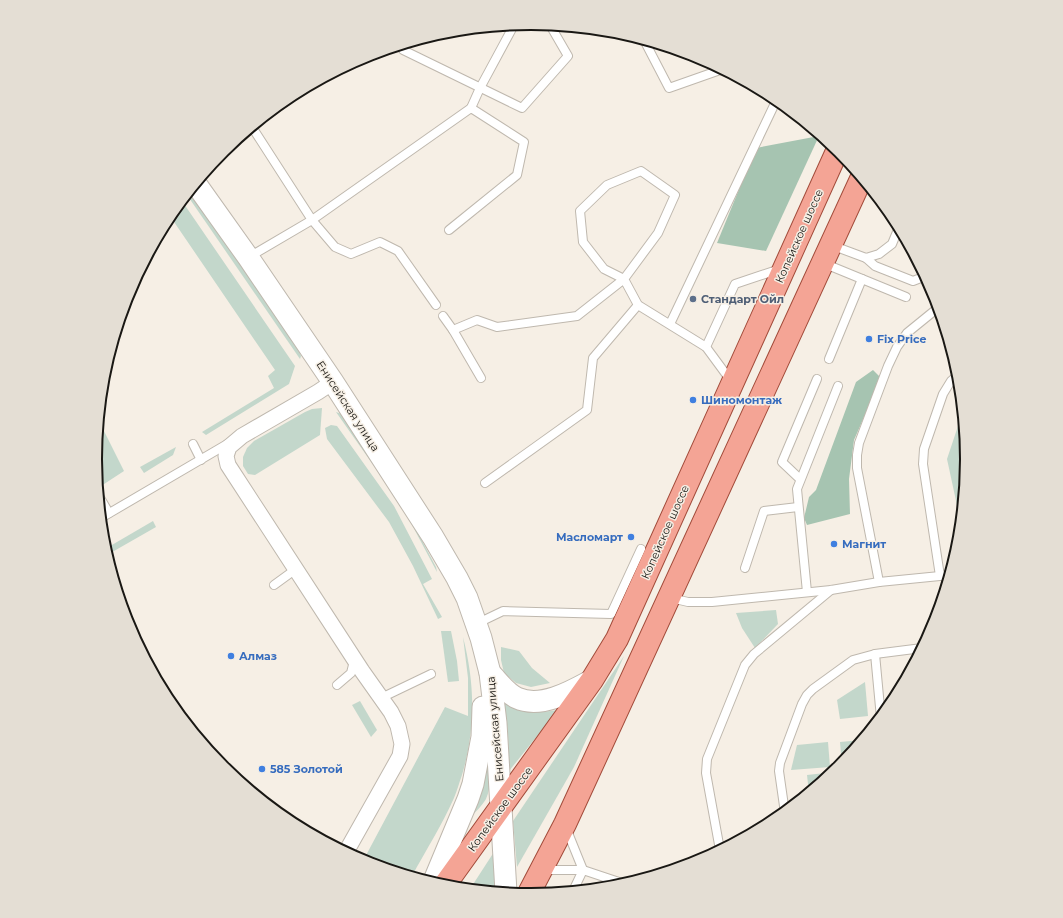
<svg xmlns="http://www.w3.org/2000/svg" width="1063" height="918" viewBox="0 0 1063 918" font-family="Montserrat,sans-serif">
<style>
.green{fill:#c3d7cb}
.forest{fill:#a6c4b1}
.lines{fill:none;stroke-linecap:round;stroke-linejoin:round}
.lane-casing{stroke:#bfb8ae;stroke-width:10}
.street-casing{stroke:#bfb8ae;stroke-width:17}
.secondary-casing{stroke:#bfb8ae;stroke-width:23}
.primary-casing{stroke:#a24b3a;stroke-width:24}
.lane{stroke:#fff;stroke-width:8}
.street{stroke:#fff;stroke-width:15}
.secondary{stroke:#fff;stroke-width:21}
.primary{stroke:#f4a495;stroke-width:22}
.service-dot{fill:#5c6f8a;stroke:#f6efe5;stroke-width:1.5}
.shop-dot{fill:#3f7fe0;stroke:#f6efe5;stroke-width:1.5}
.labels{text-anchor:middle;stroke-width:3;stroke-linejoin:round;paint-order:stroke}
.street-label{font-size:11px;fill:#1a1814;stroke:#f6efe5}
.service-label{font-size:11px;font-weight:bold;fill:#4e5e75;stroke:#f6efe5;text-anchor:start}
.shop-label{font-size:11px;font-weight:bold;fill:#366cbe;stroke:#f6efe5;text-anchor:start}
.rim{fill:none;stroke:#1a1814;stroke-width:2}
</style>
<rect width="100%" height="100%" fill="#f6efe5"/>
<g class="green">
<polygon points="190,192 298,348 301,356 300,359 187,195"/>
<polygon points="182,201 295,366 289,384 206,435 202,432 274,388 268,376 275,370 170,216"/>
<polygon points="322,408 320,435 255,475 248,474 243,466 243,457 247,448 254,441 305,412 312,409"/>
<polygon points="963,411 967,459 963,509 958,510 947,459"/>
<polygon points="336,412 342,414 403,505 436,567 437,572 402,506"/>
<polygon points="99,421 124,471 98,488 96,459"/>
<polygon points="331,425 337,426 394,506 432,579 423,584 442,617 438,619 413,566 389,522 327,439 325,428"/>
<polygon points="176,447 173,455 144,473 140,467"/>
<polygon points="153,521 156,527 107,555 105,549"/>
<polygon points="776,610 778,624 755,648 742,628 736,613"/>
<polygon points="441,631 451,631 457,661 459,681 448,682"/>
<path d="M463 637C475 684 476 728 462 775 459 783 457 791 454 798 442 825 426 850 412 876L364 862 363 861 445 707 468 716V678Z"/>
<polygon points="501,647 519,651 532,668 550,683 531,687 516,683 504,673 501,660"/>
<polygon points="624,656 574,767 517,867 513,821"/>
<polygon points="865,682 868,716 840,719 837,700"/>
<polygon points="503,697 530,711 542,712 558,710 509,771 508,732"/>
<polygon points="360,701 377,730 371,737 352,705"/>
<polygon points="862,740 842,765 840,742"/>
<polygon points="828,742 830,767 791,770 797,745"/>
<path d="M489 756C489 770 492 786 486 799 482 806 475 812 470 818L481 792 484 781Z"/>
<polygon points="834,772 809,793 807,775"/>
<polygon points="494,852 496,892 470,889"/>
</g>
<g class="forest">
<polygon points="819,136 766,251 717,243 756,148"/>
<polygon points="873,370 881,378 854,440 849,479 850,514 807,525 804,518 809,497 816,490 856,382"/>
</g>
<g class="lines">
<defs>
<g id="lane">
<polyline points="644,40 669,88 723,69"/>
<polyline points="400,45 403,50 522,108 568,56 550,25"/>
<polyline points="471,108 480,88 514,25"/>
<polyline points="252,127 312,220 335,247 351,254 380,242 398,251 436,305"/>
<polyline points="831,245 866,258 879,254 892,244 899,227"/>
<polyline points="249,257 312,220 471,108 524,142 517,175 449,230"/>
<polyline points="866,258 875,266 913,281 926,276"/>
<polyline points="823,263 862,279 829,359"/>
<polyline points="862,279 906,297"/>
<polyline points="443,316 453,330 481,378"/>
<polyline points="670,324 777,99"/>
<polyline points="453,330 477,320 497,327 577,316 624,279 658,233 675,195 641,171 607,185 580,211 583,242 604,269 624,279 638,305 706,347 731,381"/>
<polyline points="706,347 735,284 780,269"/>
<polyline points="193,444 201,460"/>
<polyline points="800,479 782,462 817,379"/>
<polyline points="485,483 587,410 593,358 638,305"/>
<polyline points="99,496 109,513"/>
<polyline points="101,518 229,443"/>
<polyline points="745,568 764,511 798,507"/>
<polyline points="940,576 923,464 924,449 943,394 951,381 959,374"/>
<polyline points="879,582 857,468 857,455 859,443 888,366 897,347 907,333 939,307"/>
<polyline points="274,585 296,569"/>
<polyline points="807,592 797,489 838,386"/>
<polyline points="671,598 688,602 712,602 831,590 879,582 950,575"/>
<polyline points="476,624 503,611 611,614 641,549"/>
<polyline points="875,654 881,718"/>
<polyline points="337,685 351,673 354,661"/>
<polyline points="381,698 431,674"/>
<polyline points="785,813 779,771 780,763 802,704 807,695 813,689 853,660 875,654 922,648"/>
<polyline points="720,850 706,773 707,759 745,665 754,654 831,590"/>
<polyline points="544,870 583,870 566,828"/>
<polyline points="573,891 583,870 625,884"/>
</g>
<polyline id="street" points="333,382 318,392 242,436 229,447 226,456 228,465 362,671 391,712 398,726 402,744 400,756 346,852"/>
<g id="secondary">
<polyline points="196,184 248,257 333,382 433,537 457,578 467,598 481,638 490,673 496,723 506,892"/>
<path d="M490 673C498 681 506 693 517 698 541 709 572 691 592 680"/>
<polyline points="433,883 468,799 473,784 482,737 483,707"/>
</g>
<g id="primary">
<polyline points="444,886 592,680 617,639 838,149"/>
<polyline points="528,895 565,824 862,177"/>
</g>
</defs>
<use href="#lane" class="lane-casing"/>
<use href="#street" class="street-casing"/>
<use href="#secondary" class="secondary-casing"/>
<use href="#primary" class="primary-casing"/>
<use href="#lane" class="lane"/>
<use href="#street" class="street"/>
<use href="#secondary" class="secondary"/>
<use href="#primary" class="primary"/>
</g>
<circle class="service-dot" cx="693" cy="299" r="4"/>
<g class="shop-dot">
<circle cx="869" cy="339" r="4"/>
<circle cx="693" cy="400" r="4"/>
<circle cx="631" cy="537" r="4"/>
<circle cx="834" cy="544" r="4"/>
<circle cx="231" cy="656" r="4"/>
<circle cx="262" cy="769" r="4"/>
</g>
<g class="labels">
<g class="street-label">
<text transform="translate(799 236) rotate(-66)" y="4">Копейское шоссе</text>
<text transform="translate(348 406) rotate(57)" y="4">Енисейская улица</text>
<text transform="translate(665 532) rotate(-66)" y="4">Копейское шоссе</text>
<text transform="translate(495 729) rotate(-95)" y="4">Енисейская улица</text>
<text transform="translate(500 809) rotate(-54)" y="4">Копейское шоссе</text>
</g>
<g class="service-label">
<text x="701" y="303">Стандарт Ойл</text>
</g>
<g class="shop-label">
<text x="877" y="343">Fix Price</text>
<text x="701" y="404">Шиномонтаж</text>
<text x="623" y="541" text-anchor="end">Масломарт</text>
<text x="842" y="548">Магнит</text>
<text x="239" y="660">Алмаз</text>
<text x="270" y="773">585 Золотой</text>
</g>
</g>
<path d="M0 0H1063V918H0ZM102 459a429 429 0 1 1 858 0a429 429 0 1 1-858 0Z" fill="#e4ded4" fill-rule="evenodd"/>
<path class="rim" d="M102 459a429 429 0 1 1 858 0a429 429 0 1 1-858 0Z"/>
</svg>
